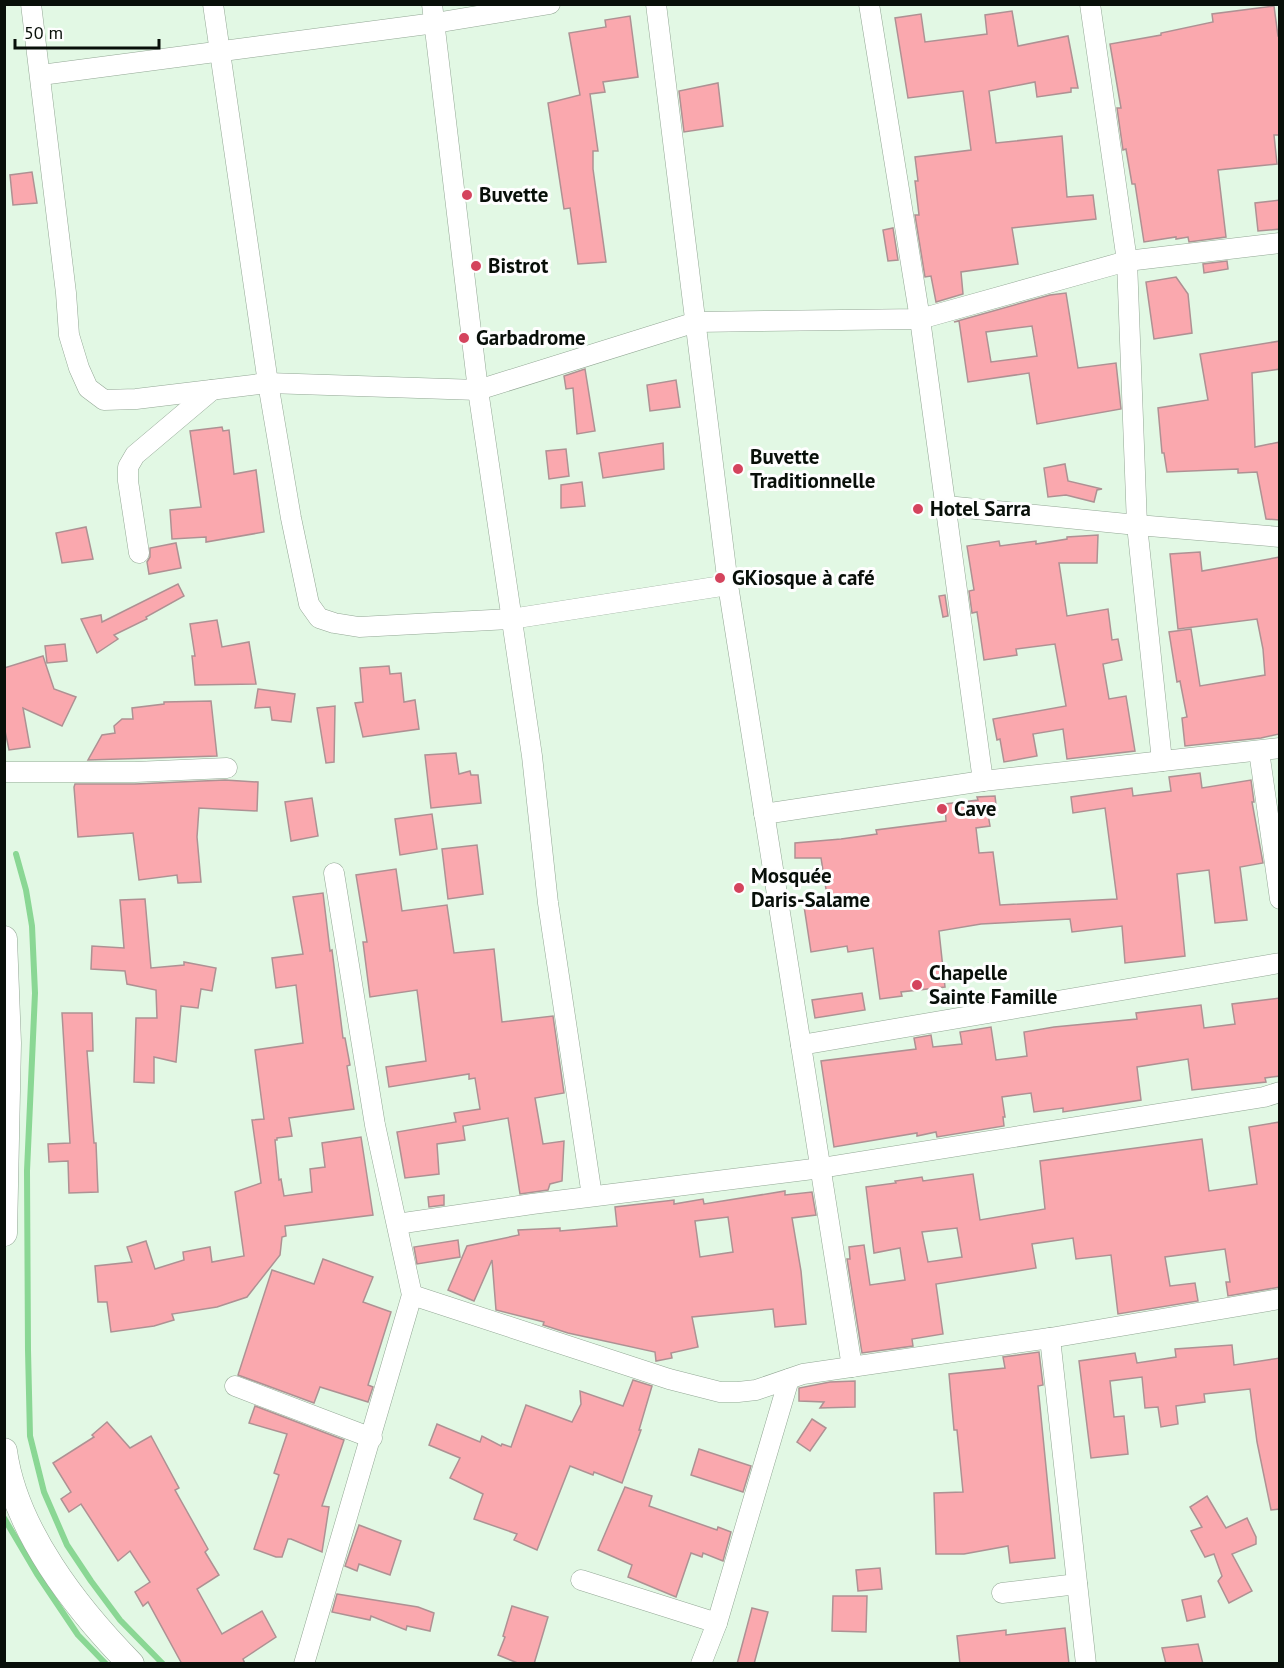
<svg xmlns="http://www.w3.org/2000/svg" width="1284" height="1668" viewBox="0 0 1284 1668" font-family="'PT Sans',sans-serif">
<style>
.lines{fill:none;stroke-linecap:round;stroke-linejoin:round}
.stream{stroke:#8ad794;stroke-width:6}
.building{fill:#faa8ae;stroke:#ae9193;stroke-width:1.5;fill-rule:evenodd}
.minor-casing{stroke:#93a795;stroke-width:21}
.tertiary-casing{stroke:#93a795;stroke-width:27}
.minor{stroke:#fff;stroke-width:20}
.tertiary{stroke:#fff;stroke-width:26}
.poi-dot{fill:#d4445d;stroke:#fefefe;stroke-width:2}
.labels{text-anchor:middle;stroke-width:6;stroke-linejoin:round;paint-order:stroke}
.poi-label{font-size:21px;font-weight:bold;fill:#080f09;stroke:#fefefe;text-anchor:start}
</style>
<rect width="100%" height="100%" fill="#e2f8e4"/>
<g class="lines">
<g class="stream">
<polyline points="16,854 26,890 32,926 35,993 27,1171 28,1350 30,1436 44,1492 67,1545 91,1581 120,1620 163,1664"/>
<polyline points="4,1518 37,1574 78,1635 106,1664"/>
</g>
</g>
<g class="building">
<polygon points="1274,6 1278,36 1280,36 1280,135 1274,135 1277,164 1218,170 1226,237 1189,242 1188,237 1176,239 1176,237 1144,242 1135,184 1132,184 1126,149 1123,150 1117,108 1121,108 1110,44 1161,35 1161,33 1213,22 1212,14"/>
<polygon points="1012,11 1018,46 1068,36 1078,88 1071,88 1071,92 1037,97 1035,82 989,91 996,143 1062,136 1067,197 1093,195 1096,219 1012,228 1018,264 961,272 963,294 936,302 931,276 925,277 915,215 919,215 915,181 918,181 915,157 971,150 963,91 908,98 895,18 921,14 925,42 987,34 985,15"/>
<polygon points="630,16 638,77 603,82 605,92 590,94 598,151 593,151 593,169 606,262 578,264 570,208 564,209 548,103 580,95 569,33 606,27 605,20"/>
<polygon points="718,83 723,126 684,132 679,91"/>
<polygon points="32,172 37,203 13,205 10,175"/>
<polygon points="1280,200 1280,229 1258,231 1255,203"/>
<polygon points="893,228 898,260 888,261 883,230"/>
<polygon points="1227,261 1228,269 1204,273 1203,264"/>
<polygon points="1176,277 1188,294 1192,333 1154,339 1146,282"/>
<path d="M1066 293 1078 368 1116 363 1121 409 1037 424 1029 373 968 382 959 321 954 322 1050 295ZM1032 326 1037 356 991 362 986 332Z"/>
<polygon points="1280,341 1280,369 1252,373 1255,447 1280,442 1280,520 1266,519 1257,472 1238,473 1238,469 1167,472 1164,453 1162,453 1158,408 1208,400 1200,354"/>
<polygon points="585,369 595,431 577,434 573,388 566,389 564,376"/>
<polygon points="676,380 680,407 650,411 647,385"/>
<polygon points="222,427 223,431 229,430 234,474 256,470 264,532 206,542 206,537 172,539 170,510 201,507 190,431"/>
<polygon points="663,443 664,469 603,478 599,453"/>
<polygon points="566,449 569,476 549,479 546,451"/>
<polygon points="1065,464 1068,481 1102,489 1097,490 1094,502 1066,495 1048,497 1044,468"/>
<polygon points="582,482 585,506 561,508 561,485"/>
<polygon points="86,527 93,559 62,563 56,533"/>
<polygon points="1098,535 1097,563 1059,563 1067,616 1108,609 1112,640 1118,639 1122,660 1103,664 1109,699 1126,696 1135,751 1067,759 1063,729 1033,734 1037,756 1004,762 1000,739 997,740 993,719 1066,706 1055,644 1016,649 1017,655 984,660 977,612 972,613 969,591 974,590 967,546 999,541 1000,546 1036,541 1036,544 1067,539 1067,537"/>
<polygon points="176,543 181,568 149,574 147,562 150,557 150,548"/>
<polygon points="1200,552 1202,571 1280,557 1279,734 1261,738 1185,746 1182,718 1187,717 1180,681 1177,682 1169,632 1191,629 1200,686 1265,675 1263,649 1257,619 1178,629 1170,554"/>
<polygon points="178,584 184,596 146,617 147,619 114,635 118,639 97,653 81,619 101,615 102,622"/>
<polygon points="945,595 948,616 943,617 939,596"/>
<polygon points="217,620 222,647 249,642 256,684 195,685 192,656 195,656 190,624"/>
<polygon points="65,644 67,661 47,663 45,646"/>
<polygon points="43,656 54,689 76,697 62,726 23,708 30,747 9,750 4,726 4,668"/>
<polygon points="389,666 390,674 401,673 404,702 415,700 419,729 363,737 355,703 363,702 360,668"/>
<polygon points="258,689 295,694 291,722 272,720 270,707 255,708"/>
<polygon points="211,701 217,756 88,760 102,735 115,733 114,726 122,719 133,719 132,708 164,704 164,702"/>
<polygon points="335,706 334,762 326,763 317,708"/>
<polygon points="456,753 459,774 470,771 471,775 478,775 481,803 431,808 425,755"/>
<polygon points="1200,773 1202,788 1251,780 1254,802 1252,802 1263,863 1240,867 1247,920 1215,923 1209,870 1177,874 1185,956 1125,963 1122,926 1072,932 1070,919 981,924 939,931 945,987 901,992 902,996 880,999 873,948 848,952 847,946 811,952 804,906 828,902 821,858 795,858 795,843 841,839 877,834 876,830 946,821 945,804 978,800 977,797 995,796 997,813 988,814 990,826 976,828 979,853 993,852 1000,905 1117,899 1105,808 1073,813 1071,797 1132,788 1133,796 1171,791 1169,777"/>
<polygon points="225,780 258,782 257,811 199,808 197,837 201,882 178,883 177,875 139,880 133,833 78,837 74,787 75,784 135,784"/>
<polygon points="312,798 318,836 291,841 285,802"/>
<polygon points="432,814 437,849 400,855 395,819"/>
<polygon points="477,845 483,894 448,899 442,849"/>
<polygon points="396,869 402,911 447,905 454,953 494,949 502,1022 553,1016 564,1093 535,1098 543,1144 564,1141 562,1181 550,1184 548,1190 520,1194 508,1118 463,1126 465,1140 437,1144 439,1174 405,1178 397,1132 456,1122 454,1113 480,1109 475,1078 469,1079 469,1074 389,1087 386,1067 426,1061 417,990 370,997 363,942 367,942 356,875"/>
<polygon points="323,893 330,951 332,950 343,1038 345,1038 350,1065 347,1066 354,1109 289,1118 292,1136 277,1138 277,1140 275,1140 279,1180 281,1179 284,1196 312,1192 310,1169 325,1167 322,1143 361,1137 373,1215 285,1226 286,1236 282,1237 280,1255 247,1297 217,1307 172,1314 174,1320 154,1326 111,1332 107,1302 98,1302 95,1266 132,1262 127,1247 146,1241 155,1269 184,1260 183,1252 210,1247 212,1262 244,1256 235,1192 261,1183 252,1120 264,1119 255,1050 303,1043 296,985 276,988 272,958 303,954 293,897"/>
<polygon points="145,899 151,968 184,965 184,962 216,968 212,991 201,989 198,1008 181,1006 176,1062 154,1057 154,1083 134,1082 136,1018 157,1018 156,990 127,984 125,971 91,969 92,946 124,948 120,900"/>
<polygon points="862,993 865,1010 815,1018 812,1000"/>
<polygon points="1280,998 1280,1076 1265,1078 1266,1082 1192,1090 1188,1059 1137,1067 1141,1100 1063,1112 1063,1108 1034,1112 1031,1093 1002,1097 1005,1117 1003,1117 1004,1126 937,1137 936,1132 917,1136 917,1133 834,1147 821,1061 916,1049 914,1038 931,1035 933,1047 962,1044 960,1032 991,1027 996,1060 1027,1056 1024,1032 1054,1027 1137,1019 1136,1013 1201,1005 1204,1028 1235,1024 1232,1004"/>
<polygon points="62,1013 92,1013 93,1051 87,1051 94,1143 96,1143 98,1192 69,1193 68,1161 49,1162 48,1144 70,1143"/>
<path d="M1280 1122V1287L1228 1296 1226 1282H1230L1225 1249 1165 1257 1170 1286 1195 1283 1198 1301 1118 1314 1111 1255 1076 1259 1073 1238 1032 1244 1036 1268 936 1284 943 1334 912 1339 913 1346 862 1353 847 1259H850L849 1247 864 1245 870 1285 905 1280 900 1248 874 1253 866 1187 896 1183 895 1181 922 1177 923 1181 973 1174 980 1220 1045 1209 1040 1161 1202 1139 1209 1191 1257 1184 1249 1127ZM957 1228 962 1257 928 1262 922 1232Z"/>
<path d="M785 1191V1195L812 1192 816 1215 792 1218 801 1271 806 1324 775 1327 773 1309 692 1317 698 1347 671 1353 672 1358 656 1361 655 1352 568 1333 543 1325 544 1322 496 1310 492 1260 474 1301 448 1290 467 1246 519 1235 518 1230 560 1228V1231L617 1226 615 1207 674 1200V1204L703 1199 704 1204ZM728 1217 733 1252 700 1257 695 1221Z"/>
<polygon points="444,1195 444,1205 429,1207 428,1197"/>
<polygon points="458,1240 460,1257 417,1264 414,1247"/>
<polygon points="323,1259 373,1277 363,1302 391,1312 368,1385 373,1387 368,1402 320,1387 314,1403 238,1375 272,1270 314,1284"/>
<polygon points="1232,1345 1234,1365 1280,1358 1280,1509 1271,1510 1257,1442 1250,1389 1204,1394 1205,1402 1176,1406 1178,1424 1161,1427 1158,1407 1145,1408 1142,1377 1110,1381 1114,1417 1124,1416 1128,1454 1091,1458 1079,1361 1135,1353 1137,1363 1176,1357 1175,1349"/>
<polygon points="1039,1352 1043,1385 1038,1386 1055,1558 1010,1563 1008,1546 964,1554 936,1554 934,1493 963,1492 957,1430 954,1430 949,1374 1005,1368 1003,1357"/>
<polygon points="633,1380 652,1386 639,1430 641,1430 622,1483 594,1472 593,1475 570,1466 537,1550 514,1540 517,1534 474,1519 483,1494 450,1478 460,1458 429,1445 437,1424 480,1442 482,1436 501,1446 502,1444 511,1447 526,1405 572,1422 581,1404 580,1391 623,1406"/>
<polygon points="855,1381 855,1407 820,1408 824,1402 799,1401 799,1388 830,1382"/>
<polygon points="255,1406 344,1440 322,1506 329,1507 322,1552 291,1539 288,1539 282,1557 276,1557 254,1549 279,1475 274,1473 287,1434 249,1423"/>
<polygon points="812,1419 826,1428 810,1451 797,1442"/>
<polygon points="107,1422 130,1448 151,1436 179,1488 175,1490 208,1549 205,1552 219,1575 197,1589 222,1634 262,1611 276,1637 243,1659 245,1664 182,1664 148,1602 143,1606 135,1592 150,1582 130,1551 118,1561 81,1504 69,1512 61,1499 71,1492 53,1463 94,1437 92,1435"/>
<polygon points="699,1449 751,1466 743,1492 691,1475"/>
<polygon points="625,1487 652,1496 649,1506 717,1530 718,1527 731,1532 723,1561 703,1553 702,1557 691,1553 676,1597 628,1577 632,1565 598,1550"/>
<polygon points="1207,1496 1226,1528 1247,1518 1256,1537 1256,1544 1232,1554 1252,1591 1229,1603 1218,1581 1222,1576 1214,1554 1205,1557 1191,1531 1202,1527 1190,1507"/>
<polygon points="359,1525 401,1541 390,1575 359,1564 357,1571 345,1566"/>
<polygon points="880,1568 882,1589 858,1591 856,1570"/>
<polygon points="337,1594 418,1607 434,1613 430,1631 407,1626 406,1630 371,1616 370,1620 332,1612"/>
<polygon points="833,1596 867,1596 866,1632 832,1631"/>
<polygon points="1201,1596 1205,1617 1187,1621 1182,1600"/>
<polygon points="512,1606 548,1617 534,1664 520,1664 498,1655 505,1637 503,1636"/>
<polygon points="752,1608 768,1612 754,1664 737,1664"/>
<polygon points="1065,1628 1069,1664 960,1664 957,1636 1006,1630 1006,1635"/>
<polygon points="1198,1644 1203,1664 1166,1664 1162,1648"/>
</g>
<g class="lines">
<defs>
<g id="minor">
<polyline points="31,4 66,293 69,335 79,368 88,388 104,400 136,399 268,383 478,390 696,322 920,319 1127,261 1280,243"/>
<polyline points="213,4 268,383 291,518 309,604 319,618 334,623 359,627 511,619 728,585"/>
<polyline points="432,4 478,390 532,756 548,903 592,1196"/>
<polyline points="656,4 728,585 852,1367"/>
<polyline points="869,4 920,319 983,781"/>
<polyline points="1090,4 1127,261 1137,525 1162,761"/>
<polyline points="41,75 435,23 550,4"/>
<polyline points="946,506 1137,525 1280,537"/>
<polyline points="139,553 128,481 128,467 135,455 212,390"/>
<polyline points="1259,751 1280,899"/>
<polyline points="4,772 135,772 227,768"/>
<polyline points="764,814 983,781 1280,748"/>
<polyline points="801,1045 1280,963"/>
<polyline points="397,1224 532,1204 821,1168 1264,1097 1280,1092"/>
<polyline points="412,1295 669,1379 720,1392 738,1392 756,1390 803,1374 1050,1338 1280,1299"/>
<polyline points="1050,1338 1086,1664"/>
<polyline points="235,1386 372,1438"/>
<polyline points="581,1580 717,1623"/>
<polyline points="1002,1593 1077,1584"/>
<polyline points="304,1664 412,1295 375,1125 334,873"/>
<polyline points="701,1664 717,1623 789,1379"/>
</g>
<g id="tertiary">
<polyline points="4,939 8,1043 4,1233"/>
<path d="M4 1451C15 1530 76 1608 131 1664"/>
</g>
</defs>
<use href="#minor" class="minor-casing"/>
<use href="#tertiary" class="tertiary-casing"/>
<use href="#minor" class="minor"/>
<use href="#tertiary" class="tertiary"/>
</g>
<g class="poi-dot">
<circle cx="467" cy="195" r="6"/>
<circle cx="476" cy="266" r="6"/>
<circle cx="464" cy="338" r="6"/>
<circle cx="738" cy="469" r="6"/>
<circle cx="918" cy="509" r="6"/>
<circle cx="720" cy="578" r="6"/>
<circle cx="942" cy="809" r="6"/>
<circle cx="739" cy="888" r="6"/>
<circle cx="917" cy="985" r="6"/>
</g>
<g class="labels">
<g class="poi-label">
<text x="479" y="202">Buvette</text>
<text x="488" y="273">Bistrot</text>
<text x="476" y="345">Garbadrome</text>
<text x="750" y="464">Buvette<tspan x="750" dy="24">Traditionnelle</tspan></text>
<text x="930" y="516">Hotel Sarra</text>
<text x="732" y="585">GKiosque à café</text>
<text x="954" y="816">Cave</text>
<text x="751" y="883">Mosquée<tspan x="751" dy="24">Daris-Salame</tspan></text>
<text x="929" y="980">Chapelle<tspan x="929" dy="24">Sainte Famille</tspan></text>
</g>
</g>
<rect width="1284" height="1668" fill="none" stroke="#080f09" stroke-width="12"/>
<path d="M15 39v9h144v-9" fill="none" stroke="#080f09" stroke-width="3"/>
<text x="24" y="39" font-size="18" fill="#080f09" stroke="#fefefe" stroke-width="4.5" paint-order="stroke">50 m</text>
</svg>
